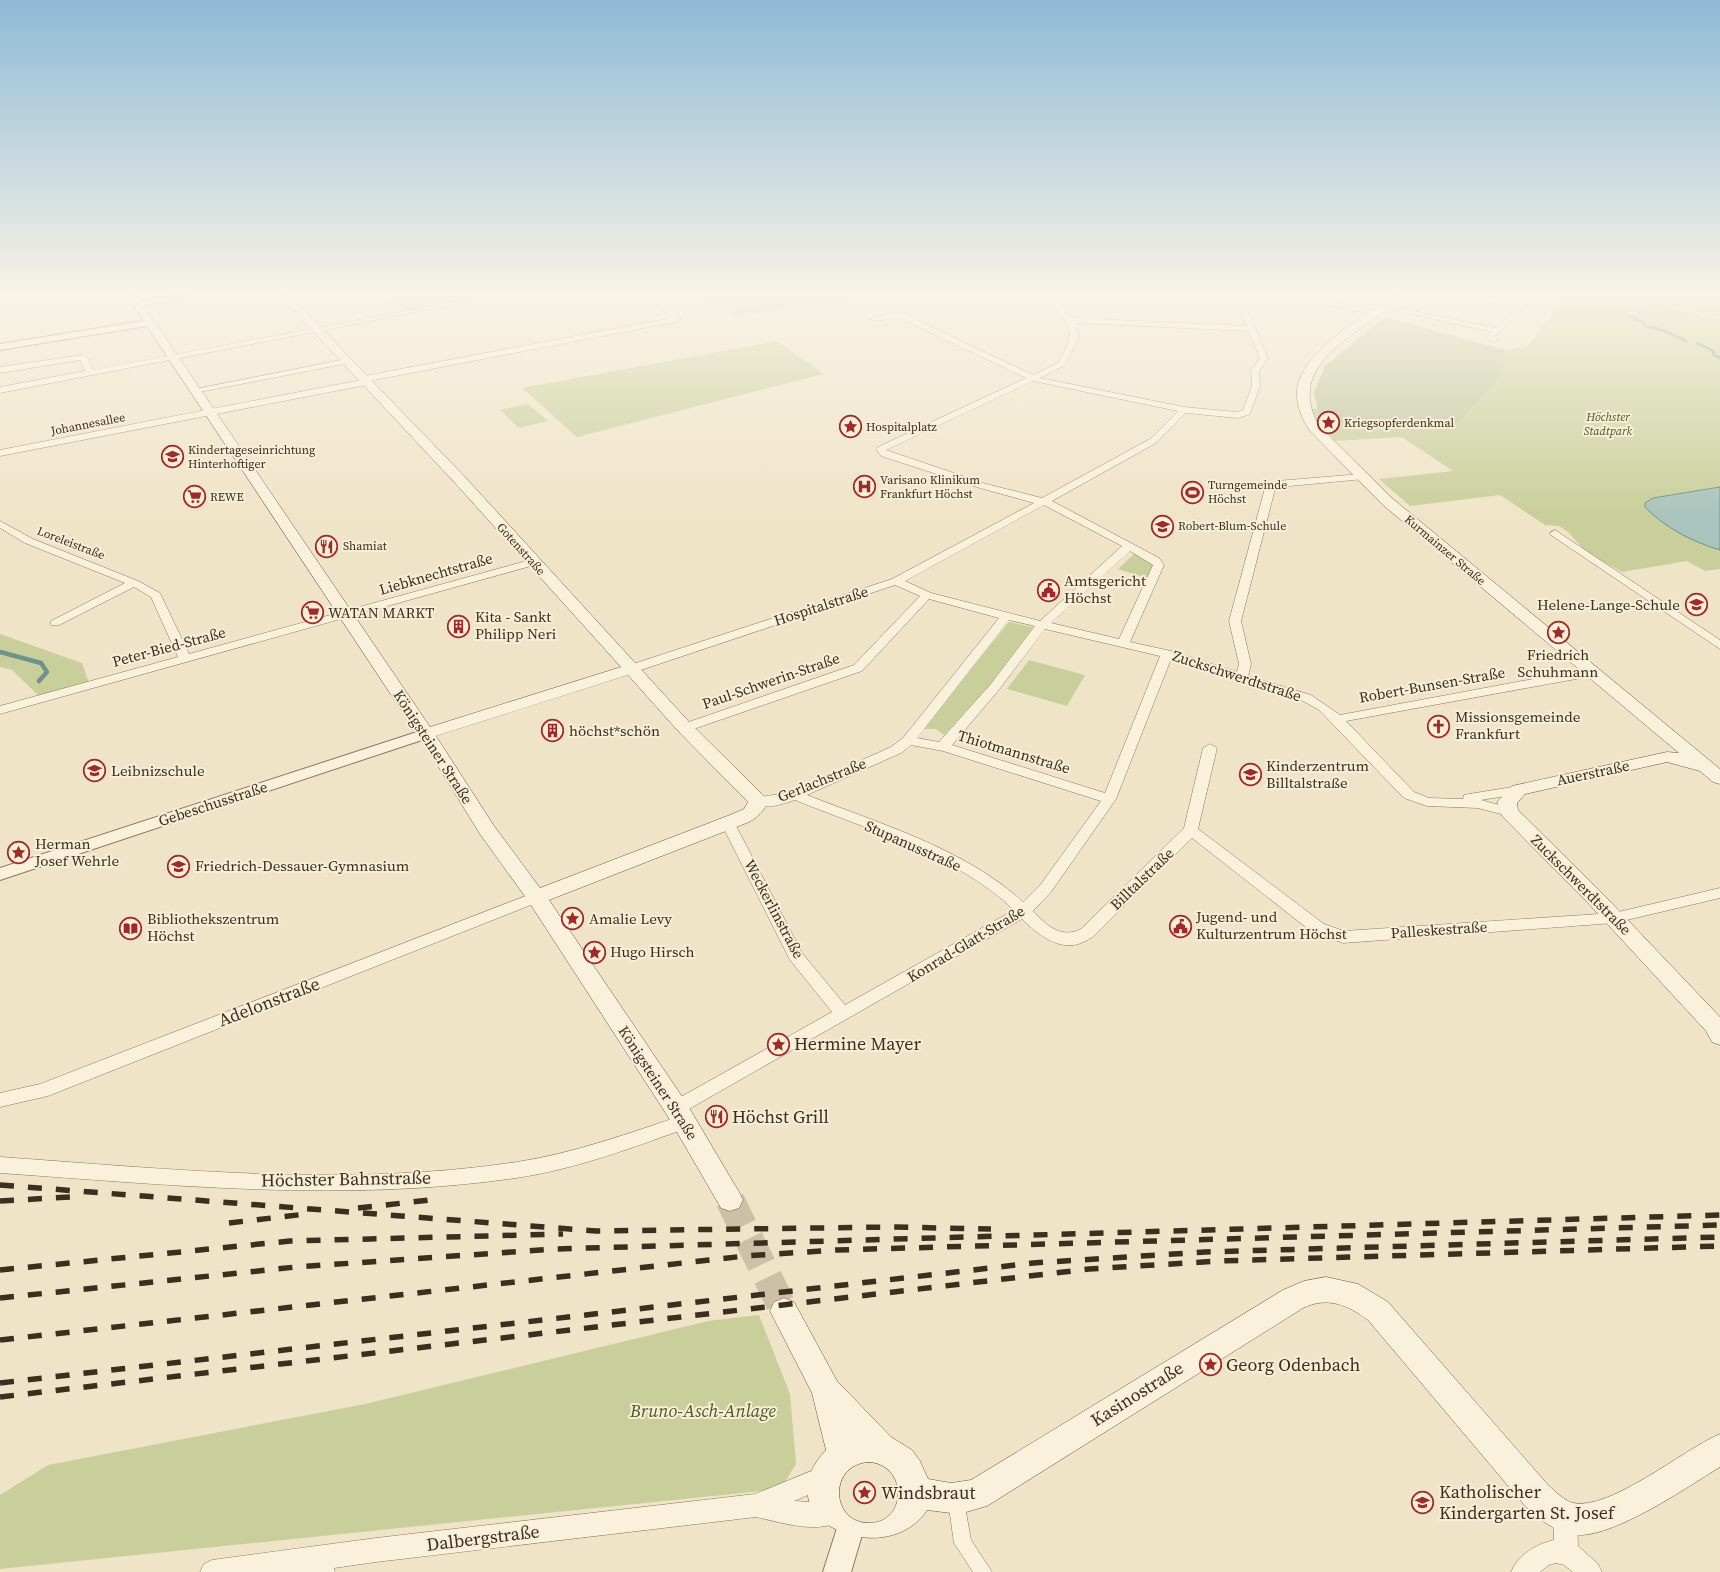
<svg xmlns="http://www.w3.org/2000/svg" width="1720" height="1572" viewBox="0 0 1720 1572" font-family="'Source Serif 4',serif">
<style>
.green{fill:#c9cf9b}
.cemetery{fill:#bfc49a}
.water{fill:#a9c4bc;stroke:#6f938a}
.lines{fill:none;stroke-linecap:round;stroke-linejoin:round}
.stream-far1{stroke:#6f938a;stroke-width:2.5}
.stream{stroke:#6f938a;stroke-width:4.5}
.secondary-tunnel{stroke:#ccc0a6;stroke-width:29;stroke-dasharray:29 14;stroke-linecap:butt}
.pedestrian-casing{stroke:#8d765c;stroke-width:1}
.minor-casing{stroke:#8d765c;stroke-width:1}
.tertiary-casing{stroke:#8d765c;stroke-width:2}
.secondary-casing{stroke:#6f573f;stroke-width:1}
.pedestrian{fill:#faf1dc;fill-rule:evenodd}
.minor{fill:#faf1dc;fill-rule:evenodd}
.tertiary{fill:#faf1dc;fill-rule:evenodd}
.secondary{fill:#faf1dc;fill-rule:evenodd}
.rail-far1{stroke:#3d2e20;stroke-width:4.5;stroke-dasharray:11 11;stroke-linecap:butt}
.rail{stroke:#3d2e20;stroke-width:5.5;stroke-dasharray:14 14;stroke-linecap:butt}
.labels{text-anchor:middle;stroke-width:4;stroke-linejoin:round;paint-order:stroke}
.far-park-label{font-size:12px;font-style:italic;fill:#4d5a26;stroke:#f7eed8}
.far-poi-label{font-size:12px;fill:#3d2e20;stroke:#f7eed8;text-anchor:start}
.far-street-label{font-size:12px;fill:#3d2e20;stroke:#f7eed8}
.street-label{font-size:15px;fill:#3d2e20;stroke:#f7eed8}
.poi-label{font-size:15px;fill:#3d2e20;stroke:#f7eed8;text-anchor:start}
.near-street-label{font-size:18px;fill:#3d2e20;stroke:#f7eed8}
.near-poi-label{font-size:18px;fill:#3d2e20;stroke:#f7eed8;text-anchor:start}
.near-park-label{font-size:18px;font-style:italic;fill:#4d5a26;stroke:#f7eed8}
</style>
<rect width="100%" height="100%" fill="#f0e4c8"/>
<g class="green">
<polygon points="395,296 482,296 400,313 386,300 396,298"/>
<polygon points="699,296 883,296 735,316 721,302 708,304"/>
<polygon points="1566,296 1720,296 1720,317 1648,302 1645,303 1720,319 1720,569 1705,571 1687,561 1622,572 1586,552 1568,532 1559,526 1545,525 1500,495 1410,506 1379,479 1453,471 1402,437 1335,441 1320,425 1311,410 1317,408 1319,415 1502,375 1505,350 1527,347"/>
<polygon points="777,341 824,374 577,437 522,388"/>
<polygon points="528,404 548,421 519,428 500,410"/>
<polygon points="1136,552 1155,562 1149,579 1118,569"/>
<polygon points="1009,622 1033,627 988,687 944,735 936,729 922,729"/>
<polygon points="0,634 82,663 89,683 40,697 12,670 0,667"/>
<polygon points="1029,660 1085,675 1067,706 1007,689"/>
<polygon points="759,1315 790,1394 796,1464 781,1489 0,1569 0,1495 48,1465 365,1404 708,1321"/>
</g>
<polygon class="cemetery" points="1385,317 1505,350 1502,375 1457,423 1355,426 1319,415 1314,392 1325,366"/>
<path class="water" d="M1720 487V550C1693 542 1665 528 1645 507V503L1653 498Z"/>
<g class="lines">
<g class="stream-far1">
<polyline points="1631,317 1643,322 1645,326 1662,330 1686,341"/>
<polyline points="1697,343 1713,351 1714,355 1720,358"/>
</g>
<polyline class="stream" points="0,652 41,663 47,672 39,681"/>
<polyline class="secondary-tunnel" points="730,1200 784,1311"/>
<defs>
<polygon id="pedestrian" points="956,1493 962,1495 964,1501 971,1540 992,1572 973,1572 954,1543 948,1501 950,1495"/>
<g id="minor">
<polygon points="359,296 380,296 362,300 359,300"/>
<polygon points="486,296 499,296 0,393 0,387 85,371 80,360 0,373 0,367 83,355 87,357 93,370"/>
<polygon points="647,296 654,296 680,317 680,321 369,381 369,384 366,385 0,456 0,450 361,380 361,377 364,376 671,318"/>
<path d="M1049 296H1055L1072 318 1247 326 1234 296H1241L1268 358 1259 371 1260 386 1250 414 1238 418 1186 413 1156 443 1052 501 1159 558 1164 565 1130 642 1171 651 1237 672 1239 664 1229 621 1265 488 1277 481 1361 474 1366 477 1364 479 1279 487 1275 489 1241 621 1251 664 1248 676 1311 695 1340 715 1592 668 1598 672 1592 676 1346 721 1414 792 1429 798 1463 799 1464 795 1469 794 1519 786 1524 787 1526 790 1524 793 1481 800 1514 809 1516 812 1514 815 1509 816 1478 808 1427 806 1404 798 1319 710 1303 701 1171 659 1116 799 1051 892 1033 911C1047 926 1061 939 1081 929L1184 828 1203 748 1210 744 1217 748 1198 829 1324 924 1344 931 1614 913 1720 888V898L1614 923 1343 943 1312 932 1192 838 1093 937C1087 940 1081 944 1074 945 1055 948 1035 932 1022 919L682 1113 676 1115 670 1113 667 1108 670 1103 832 1012 790 960 721 823 723 820H733L802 953 845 1005 1014 910C957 855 866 829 795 800 783 804 760 812 751 801 755 796 781 795 790 792L891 747 903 738 999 618 929 599 862 671 685 732 680 731 679 728 680 725 854 665 920 596 895 585 635 672 631 673 625 669 627 666 892 579 1034 503 980 488 881 456 876 449 878 447 1026 378 900 318 874 321 870 319 890 314H904L1033 375 1058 363C1081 324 1066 328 1049 296ZM1075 323 1249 331 1260 358 1251 371 1252 386 1243 410 1237 412 1184 407 1040 378 1065 365 1079 336ZM1033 381 1178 411 1150 439 1042 498 986 484 886 450ZM1044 505 1122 546 1040 621 931 593 905 581ZM1130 551 1153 565 1119 639 1051 623ZM1009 620 1035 626 990 685 939 742 917 738ZM1045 629 1160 656 1105 793 952 745 998 691ZM911 745 943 751 1101 801 1041 884 1023 902C964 848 880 824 807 795L901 753Z"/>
<polygon points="1471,296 1482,296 1515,302 1511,298 1513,296 1519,296 1526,306 1495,337 1499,340 1495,342 1486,338 1492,332 1380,307 1384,305 1496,328 1517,307 1471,298"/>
<polygon points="1324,300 1376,311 1380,313 1376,315 1321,304 1320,302"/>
<polygon points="346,359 349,359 349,363 195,393 191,390"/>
<polygon points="0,521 33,539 138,581 160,593 189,654 530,560 534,559 539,562 538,564 0,714 0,706 178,657 151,597 134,587 59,625 51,625 51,621 125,583 25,543 0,528"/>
<polygon points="1555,530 1720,640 1720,649 1551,535 1550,533"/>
<polygon points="536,892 541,893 544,897 541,901 48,1096 0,1107 0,1093 40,1084"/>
<path d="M684 1115 690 1117 693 1122 690 1127C634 1147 577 1169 516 1178 345 1203 172 1185 0 1173V1157C172 1169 345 1188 517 1162 575 1153 629 1133 684 1115Z"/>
<path d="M826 1465 834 1468 837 1476 834 1484 794 1501 828 1503 836 1507 840 1515 836 1523C813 1533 779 1522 756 1517L376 1562 334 1568 335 1572H200L204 1564 212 1560 376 1538 755 1494Z"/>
<path d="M1565 1504 1573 1508 1577 1516 1578 1546 1598 1564 1602 1572H1573L1564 1565 1556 1563 1549 1565 1540 1572H1511C1518 1555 1536 1544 1554 1540L1553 1516 1557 1508Z"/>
</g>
<g id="tertiary">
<polygon points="169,296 187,296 183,299 137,306 133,303"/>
<polygon points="149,320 154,323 152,325 0,350 0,344"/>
<polygon points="426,729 431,731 434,734 431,737 0,880 0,868"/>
<polygon points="848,1521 858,1525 862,1535 851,1572 823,1572 838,1525"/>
</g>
<g id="secondary">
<path d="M127 296H137L430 727 621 667 455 483 280 296H290L465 477 691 724 765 797 768 801C764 811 758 817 749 822L549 900 685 1101 739 1192 743 1200 739 1208 730 1211 721 1208 667 1115 529 902 480 834 433 758ZM628 675 679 732 748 802 744 809 730 815 540 888 494 826 436 736Z"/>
<path d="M1394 296H1405C1398 304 1388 309 1380 315 1341 343 1288 371 1319 426L1393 499 1720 769V784L1713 782 1700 771 1667 762 1525 794 1517 803 1518 810 1602 893 1720 1017V1045L1712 1042 1706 1031 1588 903 1502 816 1497 802 1512 786 1667 752 1679 753 1383 505 1310 431C1299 415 1292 393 1301 376 1315 344 1366 315 1394 296Z"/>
<path d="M1326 1277 1358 1284 1388 1302 1548 1485C1555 1491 1563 1500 1573 1503 1610 1511 1684 1449 1720 1434V1467C1687 1487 1614 1538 1575 1535 1557 1533 1539 1519 1526 1507L1368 1320C1348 1305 1327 1296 1303 1308L987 1506 959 1514 927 1510C887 1572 760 1521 826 1450L812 1393 770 1311 774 1302 784 1298 794 1302 837 1381 891 1437 912 1450 920 1461 928 1479 951 1483 971 1480 1283 1290 1304 1281ZM869 1462C908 1464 908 1523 869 1523 830 1523 828 1464 869 1462Z"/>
</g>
</defs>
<use href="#pedestrian" class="pedestrian-casing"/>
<use href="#minor" class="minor-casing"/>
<use href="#tertiary" class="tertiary-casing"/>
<use href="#secondary" class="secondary-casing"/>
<use href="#pedestrian" class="pedestrian"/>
<use href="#minor" class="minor"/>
<use href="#tertiary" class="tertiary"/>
<use href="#secondary" class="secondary"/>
<polyline class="rail-far1" points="0,1185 9,1186"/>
<g class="rail">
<polyline points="0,1185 596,1231 892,1227 991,1229"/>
<polyline points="0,1201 70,1197"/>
<polyline points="358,1208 430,1200"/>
<polyline points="229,1223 306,1214"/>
<polyline points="0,1270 290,1241 563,1234"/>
<polyline points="0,1298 296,1267 555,1249 1720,1215"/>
<polyline points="0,1340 745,1256 836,1250 1720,1225"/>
<polyline points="0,1383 1033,1263 1205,1252 1720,1237"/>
<polyline points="0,1397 1089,1269 1220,1261 1720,1246"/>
</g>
</g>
<linearGradient id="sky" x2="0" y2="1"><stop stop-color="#8fbad6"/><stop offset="0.57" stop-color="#f8f3e6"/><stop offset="1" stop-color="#f8f3e6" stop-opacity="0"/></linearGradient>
<rect width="1720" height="516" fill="url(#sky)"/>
<defs>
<symbol id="sight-ring" viewBox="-11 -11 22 22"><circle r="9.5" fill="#f7eed8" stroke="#9e2a2b" stroke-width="1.5"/><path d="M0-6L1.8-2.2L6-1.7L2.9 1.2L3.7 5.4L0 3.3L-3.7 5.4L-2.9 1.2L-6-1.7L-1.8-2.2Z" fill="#9e2a2b"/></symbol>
<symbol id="school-ring" viewBox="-11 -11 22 22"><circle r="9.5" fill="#f7eed8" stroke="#9e2a2b" stroke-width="1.5"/><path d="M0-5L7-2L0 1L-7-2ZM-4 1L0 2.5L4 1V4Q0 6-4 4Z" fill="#9e2a2b"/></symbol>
<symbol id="hospital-ring" viewBox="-11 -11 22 22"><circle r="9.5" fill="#f7eed8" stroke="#9e2a2b" stroke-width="1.5"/><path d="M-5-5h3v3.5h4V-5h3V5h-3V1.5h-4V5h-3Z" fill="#9e2a2b"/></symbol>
<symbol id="stadium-ring" viewBox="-11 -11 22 22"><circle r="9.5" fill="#f7eed8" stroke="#9e2a2b" stroke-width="1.5"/><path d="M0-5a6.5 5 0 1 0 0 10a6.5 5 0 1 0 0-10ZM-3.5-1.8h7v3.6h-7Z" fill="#9e2a2b"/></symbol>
<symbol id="supermarket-ring" viewBox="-11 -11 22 22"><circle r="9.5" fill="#f7eed8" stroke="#9e2a2b" stroke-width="1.5"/><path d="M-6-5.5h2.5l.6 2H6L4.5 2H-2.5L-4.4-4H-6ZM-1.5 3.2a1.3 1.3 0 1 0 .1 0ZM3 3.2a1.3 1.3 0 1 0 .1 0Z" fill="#9e2a2b"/></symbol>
<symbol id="restaurant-ring" viewBox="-11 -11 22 22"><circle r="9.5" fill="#f7eed8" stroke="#9e2a2b" stroke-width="1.5"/><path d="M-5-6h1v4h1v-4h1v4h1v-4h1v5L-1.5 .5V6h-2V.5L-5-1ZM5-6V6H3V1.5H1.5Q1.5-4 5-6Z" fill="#9e2a2b"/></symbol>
<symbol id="civic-ring" viewBox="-11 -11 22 22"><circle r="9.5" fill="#f7eed8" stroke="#9e2a2b" stroke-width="1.5"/><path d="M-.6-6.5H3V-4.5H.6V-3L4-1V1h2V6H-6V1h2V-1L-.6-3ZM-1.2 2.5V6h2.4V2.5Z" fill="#9e2a2b"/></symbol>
<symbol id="building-ring" viewBox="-11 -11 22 22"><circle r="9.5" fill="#f7eed8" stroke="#9e2a2b" stroke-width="1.5"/><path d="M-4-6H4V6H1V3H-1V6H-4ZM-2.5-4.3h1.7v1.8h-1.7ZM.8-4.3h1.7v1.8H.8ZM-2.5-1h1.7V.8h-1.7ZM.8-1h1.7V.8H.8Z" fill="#9e2a2b"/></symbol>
<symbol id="church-ring" viewBox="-11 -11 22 22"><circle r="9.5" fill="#f7eed8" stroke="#9e2a2b" stroke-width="1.5"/><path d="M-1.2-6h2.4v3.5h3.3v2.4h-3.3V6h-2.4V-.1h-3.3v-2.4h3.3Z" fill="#9e2a2b"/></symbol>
<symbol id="library-ring" viewBox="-11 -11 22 22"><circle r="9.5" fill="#f7eed8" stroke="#9e2a2b" stroke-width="1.5"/><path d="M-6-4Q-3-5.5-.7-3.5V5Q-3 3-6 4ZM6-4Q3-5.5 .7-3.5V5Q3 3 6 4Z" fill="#9e2a2b"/></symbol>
</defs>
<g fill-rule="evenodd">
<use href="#sight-ring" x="1316" y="410" width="25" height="25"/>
<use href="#sight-ring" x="838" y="414" width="25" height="25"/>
<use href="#school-ring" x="160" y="444" width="25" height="25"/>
<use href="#hospital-ring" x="852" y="474" width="25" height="25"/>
<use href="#stadium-ring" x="1180" y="480" width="25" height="25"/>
<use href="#supermarket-ring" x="182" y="484" width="25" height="25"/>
<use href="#school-ring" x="1150" y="514" width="25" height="25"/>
<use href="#restaurant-ring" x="314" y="534" width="25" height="25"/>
<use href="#civic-ring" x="1036" y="578" width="25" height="25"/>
<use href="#school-ring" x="1684" y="592" width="25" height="25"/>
<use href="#supermarket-ring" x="300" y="600" width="25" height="25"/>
<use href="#building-ring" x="446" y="614" width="25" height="25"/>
<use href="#sight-ring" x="1546" y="620" width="25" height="25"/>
<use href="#church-ring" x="1426" y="714" width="25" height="25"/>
<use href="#building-ring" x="540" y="718" width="25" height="25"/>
<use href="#school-ring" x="82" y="758" width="25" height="25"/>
<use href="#school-ring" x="1238" y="762" width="25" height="25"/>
<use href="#sight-ring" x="6" y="840" width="25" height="25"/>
<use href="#school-ring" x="166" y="854" width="25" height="25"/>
<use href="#sight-ring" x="560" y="906" width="25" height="25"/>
<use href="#civic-ring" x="1168" y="914" width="25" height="25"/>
<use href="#library-ring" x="118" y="916" width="25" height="25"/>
<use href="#sight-ring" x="582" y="940" width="25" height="25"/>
<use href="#sight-ring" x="766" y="1032" width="25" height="25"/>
<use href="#restaurant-ring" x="704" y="1104" width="25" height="25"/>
<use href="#sight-ring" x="1198" y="1352" width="25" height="25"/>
<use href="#sight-ring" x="852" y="1480" width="25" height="25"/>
<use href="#school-ring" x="1410" y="1490" width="25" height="25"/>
</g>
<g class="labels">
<g class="far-park-label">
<text x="1608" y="421">Höchster<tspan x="1608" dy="14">Stadtpark</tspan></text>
</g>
<g class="far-poi-label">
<text x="1344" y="427">Kriegsopferdenkmal</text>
<text x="866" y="431">Hospitalplatz</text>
<text x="188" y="454">Kindertageseinrichtung<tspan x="188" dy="14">Hinterhoftiger</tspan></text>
<text x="880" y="484">Varisano Klinikum<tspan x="880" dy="14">Frankfurt Höchst</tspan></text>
<text x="1208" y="489">Turngemeinde<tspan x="1208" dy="14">Höchst</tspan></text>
<text x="210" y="501">REWE</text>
<text x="1178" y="530">Robert-Blum-Schule</text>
<text x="343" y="550">Shamiat</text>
</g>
<g class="far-street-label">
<text transform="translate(88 424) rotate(-11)" y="4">Johannesallee</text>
<text transform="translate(71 543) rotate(21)" y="4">Loreleistraße</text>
<text transform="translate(521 549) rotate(48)" y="4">Gotenstraße</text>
<text transform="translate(1445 550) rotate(40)" y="4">Kurmainzer Straße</text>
</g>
<g class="street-label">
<text transform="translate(436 574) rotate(-16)" y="5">Liebknechtstraße</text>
<text transform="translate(821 606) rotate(-18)" y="5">Hospitalstraße</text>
<text transform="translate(169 647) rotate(-15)" y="5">Peter-Bied-Straße</text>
<text transform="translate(1237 676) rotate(18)" y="5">Zuckschwerdtstraße</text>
<text transform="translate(771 681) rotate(-19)" y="5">Paul-Schwerin-Straße</text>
<text transform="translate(1432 685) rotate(-10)" y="5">Robert-Bunsen-Straße</text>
<text transform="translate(433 747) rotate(57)" y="5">Königsteiner Straße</text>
<text transform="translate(1014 752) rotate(17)" y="5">Thiotmannstraße</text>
<text transform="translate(1593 773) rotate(-12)" y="5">Auerstraße</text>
<text transform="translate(822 780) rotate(-22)" y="5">Gerlachstraße</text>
<text transform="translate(213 804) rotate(-18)" y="5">Gebeschusstraße</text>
<text transform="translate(913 846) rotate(24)" y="5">Stupanusstraße</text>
<text transform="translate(1142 879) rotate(-44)" y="5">Billtalstraße</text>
<text transform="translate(1581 885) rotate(45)" y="5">Zuckschwerdtstraße</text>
<text transform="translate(774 909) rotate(62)" y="5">Weckerlinstraße</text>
<text transform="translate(1439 930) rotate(-4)" y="5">Palleskestraße</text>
<text transform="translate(966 944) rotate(-31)" y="5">Konrad-Glatt-Straße</text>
<text transform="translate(658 1083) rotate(57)" y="5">Königsteiner Straße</text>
</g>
<g class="poi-label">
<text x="1064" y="586">Amtsgericht<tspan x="1064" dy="17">Höchst</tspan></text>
<text x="1680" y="610" text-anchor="end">Helene-Lange-Schule</text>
<text x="328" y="618">WATAN MARKT</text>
<text x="475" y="622">Kita - Sankt<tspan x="475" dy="17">Philipp Neri</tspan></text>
<text x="1558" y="660" text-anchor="middle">Friedrich<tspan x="1558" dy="17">Schuhmann</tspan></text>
<text x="1455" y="722">Missionsgemeinde<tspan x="1455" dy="17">Frankfurt</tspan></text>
<text x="569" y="736">höchst*schön</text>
<text x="1266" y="771">Kinderzentrum<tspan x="1266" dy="17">Billtalstraße</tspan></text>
<text x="111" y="776">Leibnizschule</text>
<text x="35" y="849">Herman<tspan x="35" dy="17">Josef Wehrle</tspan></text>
<text x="195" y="871">Friedrich-Dessauer-Gymnasium</text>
<text x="1196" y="922">Jugend- und<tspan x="1196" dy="17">Kulturzentrum Höchst</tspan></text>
<text x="147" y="924">Bibliothekszentrum<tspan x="147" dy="17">Höchst</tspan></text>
<text x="589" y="924">Amalie Levy</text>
<text x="610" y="957">Hugo Hirsch</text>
</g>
<g class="near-street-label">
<text transform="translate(269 1002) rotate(-21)" y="6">Adelonstraße</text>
<text transform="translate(346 1179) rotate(-1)" y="6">Höchster Bahnstraße</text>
<text transform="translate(1137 1394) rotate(-32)" y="6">Kasinostraße</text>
<text transform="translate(483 1538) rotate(-7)" y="6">Dalbergstraße</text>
</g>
<g class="near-poi-label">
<text x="794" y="1050">Hermine Mayer</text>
<text x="732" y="1123">Höchst Grill</text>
<text x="1226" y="1371">Georg Odenbach</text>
<text x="1439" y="1498">Katholischer<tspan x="1439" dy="21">Kindergarten St. Josef</tspan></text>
<text x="881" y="1499">Windsbraut</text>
</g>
<g class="near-park-label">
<text x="703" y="1417">Bruno-Asch-Anlage</text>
</g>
</g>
</svg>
